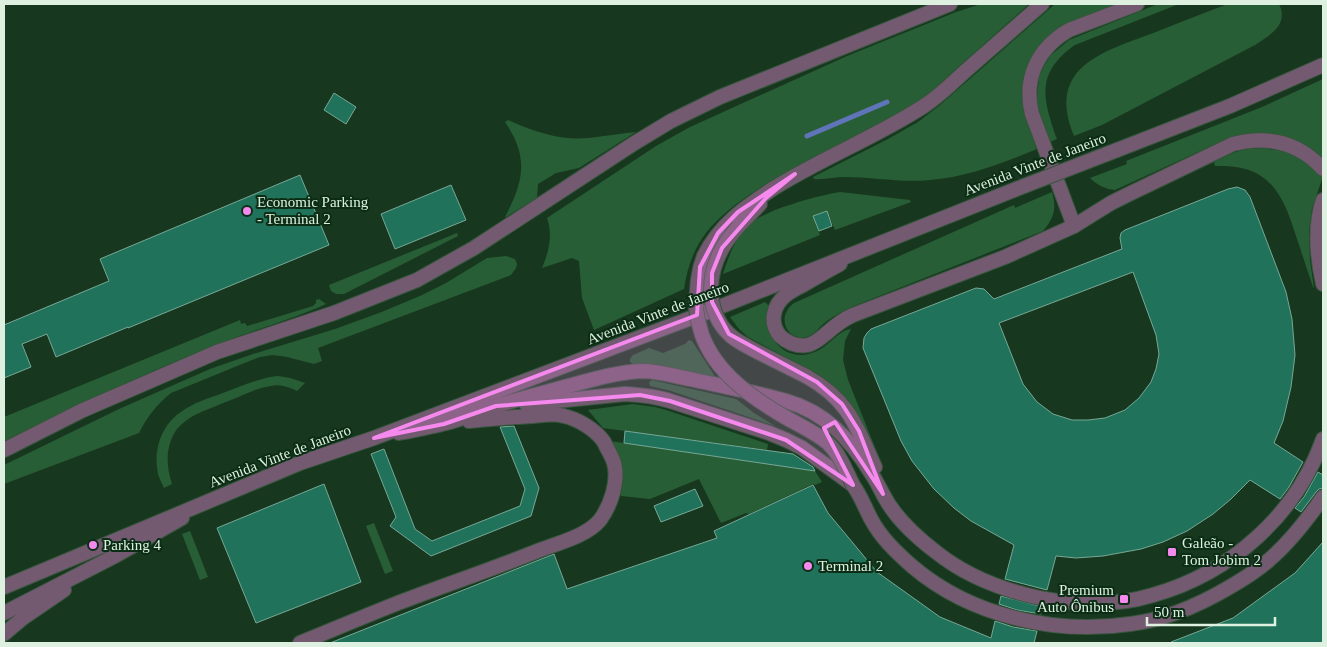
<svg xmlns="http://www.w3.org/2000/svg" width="1327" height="647" viewBox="0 0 1327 647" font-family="'Times New Roman',serif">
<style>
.green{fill:#285e35}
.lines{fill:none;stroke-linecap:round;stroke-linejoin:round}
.stream{stroke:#6075b9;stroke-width:5}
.building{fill:#21725b;stroke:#77a896;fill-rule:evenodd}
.minor-casing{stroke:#37563e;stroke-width:16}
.tertiary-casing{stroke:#37563e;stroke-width:16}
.minor{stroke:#745a71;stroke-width:14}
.tertiary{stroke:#745a71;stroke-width:14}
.minor-bridge-casing{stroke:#37563e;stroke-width:16;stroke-linecap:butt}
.tertiary-bridge-casing{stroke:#37563e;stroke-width:16;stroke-linecap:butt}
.minor-bridge{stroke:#745a71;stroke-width:14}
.tertiary-bridge{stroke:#745a71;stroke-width:14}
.marked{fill:#f589ee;fill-opacity:0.2;stroke:#f589ee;stroke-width:4;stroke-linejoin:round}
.poi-dot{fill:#f589ee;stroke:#0c2d15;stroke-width:2}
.labels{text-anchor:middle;stroke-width:4;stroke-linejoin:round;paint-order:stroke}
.street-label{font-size:15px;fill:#def1e0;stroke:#0c2d15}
.poi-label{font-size:15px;fill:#def1e0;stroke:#0c2d15;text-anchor:start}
</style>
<rect width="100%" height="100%" fill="#17381f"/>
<g class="green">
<path d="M981 4H1029C1005 25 982 46 958 67 943 81 928 95 912 106 862 139 804 158 755 191 737 203 719 216 706 233 693 250 687 269 684 289L594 330 582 298 579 261 572 258 542 268C549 251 553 236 547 218L656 146 690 127 847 56 956 12Z"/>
<path d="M1055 4H1125L1068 26 1025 76 1023 93 1024 113 1037 149C1003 163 967 177 930 180 901 183 873 177 845 177 835 177 824 180 814 179L813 177 888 139 918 122 940 105Z"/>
<path d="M1158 4H1179L1075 45C1035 73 1043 99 1057 139L1050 142 1038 109 1037 97 1039 77 1044 66 1051 55 1069 40Z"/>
<path d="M1228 4H1279C1289 25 1270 35 1255 45L1102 125 1074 136C1066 116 1061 94 1076 74 1092 53 1132 41 1156 32 1180 22 1204 13 1228 4Z"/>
<path d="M1323 79V176L1312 209 1309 231 1310 260 1314 288 1313 287C1307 270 1302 253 1296 236 1282 191 1268 164 1215 166L1214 162C1235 151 1249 145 1274 150L1277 134C1256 132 1244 134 1224 140L1115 190C1105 189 1097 185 1090 178L1127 164 1126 161 1262 107Z"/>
<path d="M508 120C526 128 547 136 567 138 589 140 613 134 636 132L579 168 556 173 538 184 537 198 506 217H505C524 181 529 157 505 122Z"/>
<path d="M840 192 910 200 911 202 835 230 827 211 813 216 820 235 723 274C728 257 737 234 751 223 758 217 767 214 775 210 797 202 817 196 840 192Z"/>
<path d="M1052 192C1057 209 1054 218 1043 231L854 306C845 310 835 315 827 321 821 325 816 333 809 336 789 344 774 318 794 303L1014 205 1015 208Z"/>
<polygon points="457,233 458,236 344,294 336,294 331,291 329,285"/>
<path d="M506 256 515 259 517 264 516 268 511 275 318 348 322 361 314 364 287 357 273 355 260 357 247 362 171 393C157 404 147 417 139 433L4 484V465L119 409 210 369 253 354 335 329 379 313 420 296 446 283 487 258Z"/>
<path d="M319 299 326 304C294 319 259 328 226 341 150 370 77 406 4 441V417L240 320 241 324 245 323 247 326 313 306 316 303V300Z"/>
<path d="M765 302 769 306C767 323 765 332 778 345 791 359 811 357 825 346 833 340 841 330 851 329L845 341 843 360 848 380 876 450 823 379 795 362 748 337 739 329 730 317Z"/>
<polygon points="689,340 692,341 716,378 655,364 633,364 630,362 630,359 633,355 649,348 663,353 685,344"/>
<path d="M278 376 290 378 305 383 297 391C289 387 280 384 271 386 257 388 244 395 231 400 219 405 207 409 195 415 189 418 182 423 177 429 165 446 166 466 172 484L164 488C162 483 159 478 158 474 153 451 161 425 181 412 193 403 209 398 223 393 242 386 259 378 278 376Z"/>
<polygon points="652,380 736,399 754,413 775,426 671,391 650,386 649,382"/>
<polygon points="633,404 655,407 666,410 768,444 767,450 603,428 588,410"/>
<polygon points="610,441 815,471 822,482 815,485 813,484 749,514 746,513 721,523 699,479 650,499 621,496 622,477"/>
<polygon points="374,523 393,571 385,574 366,526"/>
<polygon points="190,531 208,577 200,580 182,534"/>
</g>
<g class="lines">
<polyline class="stream" points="807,136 887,102"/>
</g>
<g class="building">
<polygon points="334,93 356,107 346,124 324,110"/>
<polygon points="300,175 329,245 128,328 128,327 56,357 47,334 22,344 31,367 4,378 4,325 109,281 100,259"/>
<polygon points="451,185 466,220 395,249 381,214"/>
<path d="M1237 187 1245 190 1250 197 1286 292 1292 319 1295 355 1291 387 1283 421 1274 443 1303 462 1289 487 1280 499 1250 480 1231 499 1213 514 1187 531 1163 542 1141 549 1103 556 1076 558 1056 556 1047 590 1005 579 1014 545 971 521 954 508 934 489 912 461 901 441 863 348 864 338 867 333 871 329 976 288 984 289 994 299 1122 249 1120 238 1121 233 1125 230 1228 189ZM1133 272 1156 335 1159 354 1156 369 1151 382 1139 398 1125 410 1105 418 1088 420H1072L1053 414 1037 402 1023 384 999 323Z"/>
<polygon points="827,211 832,226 819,231 813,216"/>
<polygon points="514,426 539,488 531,516 431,556 390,526 396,517 371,454 384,449 415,529 432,541 520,506 525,489 500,427"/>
<polygon points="625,431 793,454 813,467 815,471 624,443"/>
<polygon points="1318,472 1323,475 1323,488 1319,489 1316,492 1301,512 1295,508 1304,497"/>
<polygon points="324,484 361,582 256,623 217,528"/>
<polygon points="813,485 828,513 877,572 940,617 991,638 995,621 1013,627 1037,631 1034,643 330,643 554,554 567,589 717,538 714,531"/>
<polygon points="695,489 703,506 661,522 654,506"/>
<polygon points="1323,542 1323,643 1171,643 1171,642 1233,618 1295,573"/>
<polygon points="1001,596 1043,607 1041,614 1017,610 999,604"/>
</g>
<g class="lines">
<defs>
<g id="minor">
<path d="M1323 200C1314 226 1317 257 1323 284"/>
<path d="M1074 226 1032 114C1023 78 1038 48 1069 30L1137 4"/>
<polyline points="738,227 760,204"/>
<path d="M840 264C827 271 815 278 803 285 797 288 791 291 786 295 773 305 769 323 780 336 788 343 798 347 808 345 816 343 822 337 828 332 836 325 844 319 853 315L1005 257 1074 226 1111 203 1127 195 1233 144C1268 135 1298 142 1323 169"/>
<path d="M696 308C697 290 697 273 704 256 719 225 746 206 774 188 822 158 876 137 924 106 941 95 955 80 970 67 994 46 1018 25 1042 4"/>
<path d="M806 376C849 400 856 425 875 467"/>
<path d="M526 404 625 394C641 395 655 396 670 401L769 433 786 440 802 448 853 485C861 496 865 508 871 519 881 538 897 553 913 567 971 616 1055 635 1130 624 1164 620 1199 605 1228 588 1242 580 1257 571 1269 560 1290 542 1307 520 1323 497"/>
<path d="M399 433C413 430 427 428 442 424 459 420 476 413 493 407 519 399 546 392 572 385 594 379 618 372 642 371 658 371 674 376 690 379 722 386 754 392 786 401 825 412 850 439 871 473 878 483 883 496 890 506 902 524 919 539 936 552 966 576 1002 590 1040 598 1076 605 1117 606 1153 595 1231 573 1296 515 1323 439"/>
<polyline points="4,613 115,556 182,518"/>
<polyline points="4,634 23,618 64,590"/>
<path d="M300 643C332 630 365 616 398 603 445 585 493 569 540 550 558 543 587 536 600 520 611 505 619 481 614 463 612 456 607 449 604 442 596 430 578 419 564 416 554 413 543 415 533 416 512 417 491 419 469 421"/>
</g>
<g id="tertiary">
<polyline points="1117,150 1230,106 1323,65"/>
<polyline points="4,450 81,411 217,352 334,313 417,280 474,248 633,144 671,121 720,97 950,4"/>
<polyline points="4,587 300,463 374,438 712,310 1024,186"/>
</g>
</defs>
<use href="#minor" class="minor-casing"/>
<use href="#tertiary" class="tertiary-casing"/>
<use href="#minor" class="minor"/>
<use href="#tertiary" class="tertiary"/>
<defs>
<g id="minor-bridge">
<path d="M738 227C732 234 726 241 722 249 707 275 706 312 729 334 737 342 749 347 758 352 774 360 790 368 806 376"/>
<path d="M696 308C697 317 699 326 702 335 716 373 751 397 785 417 799 425 815 432 828 443 840 454 846 471 853 485"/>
</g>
<polyline id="tertiary-bridge" points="1024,186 1117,150"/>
</defs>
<use href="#minor-bridge" class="minor-bridge-casing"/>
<use href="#tertiary-bridge" class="tertiary-bridge-casing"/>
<use href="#minor-bridge" class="minor-bridge"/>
<use href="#tertiary-bridge" class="tertiary-bridge"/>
</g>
<path class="marked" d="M795 174 766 198 722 248 712 273V302L729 334 817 382 842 404 859 431 883 494 835 422 824 428 853 485 786 440 670 401 640 395 496 406 444 424 374 438 697 315 700 267 718 233 738 212Z"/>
<g class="poi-dot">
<circle cx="247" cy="211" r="5"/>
<circle cx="93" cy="545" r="5"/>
<rect x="1167" y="547" width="10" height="10" rx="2.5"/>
<circle cx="808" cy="566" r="5"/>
<rect x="1119" y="594" width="10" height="10" rx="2.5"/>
</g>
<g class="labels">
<g class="street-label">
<text transform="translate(1035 164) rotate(-21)" y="5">Avenida Vinte de Janeiro</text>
<text transform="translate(658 313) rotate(-21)" y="5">Avenida Vinte de Janeiro</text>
<text transform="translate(280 456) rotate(-21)" y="5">Avenida Vinte de Janeiro</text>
</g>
<g class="poi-label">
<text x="257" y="207">Economic Parking<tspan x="257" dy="17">- Terminal 2</tspan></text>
<text x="1182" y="548">Galeão -<tspan x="1182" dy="17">Tom Jobim 2</tspan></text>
<text x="103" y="550">Parking 4</text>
<text x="818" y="571">Terminal 2</text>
<text x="1114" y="595" text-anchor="end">Premium<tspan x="1114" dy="17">Auto Ônibus</tspan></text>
</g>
</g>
<rect width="1327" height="647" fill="none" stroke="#def1e0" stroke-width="10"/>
<path d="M1147 617v8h128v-8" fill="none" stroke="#def1e0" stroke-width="2.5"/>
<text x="1154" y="617" font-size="15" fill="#def1e0" stroke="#0c2d15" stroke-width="4" paint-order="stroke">50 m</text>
</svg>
